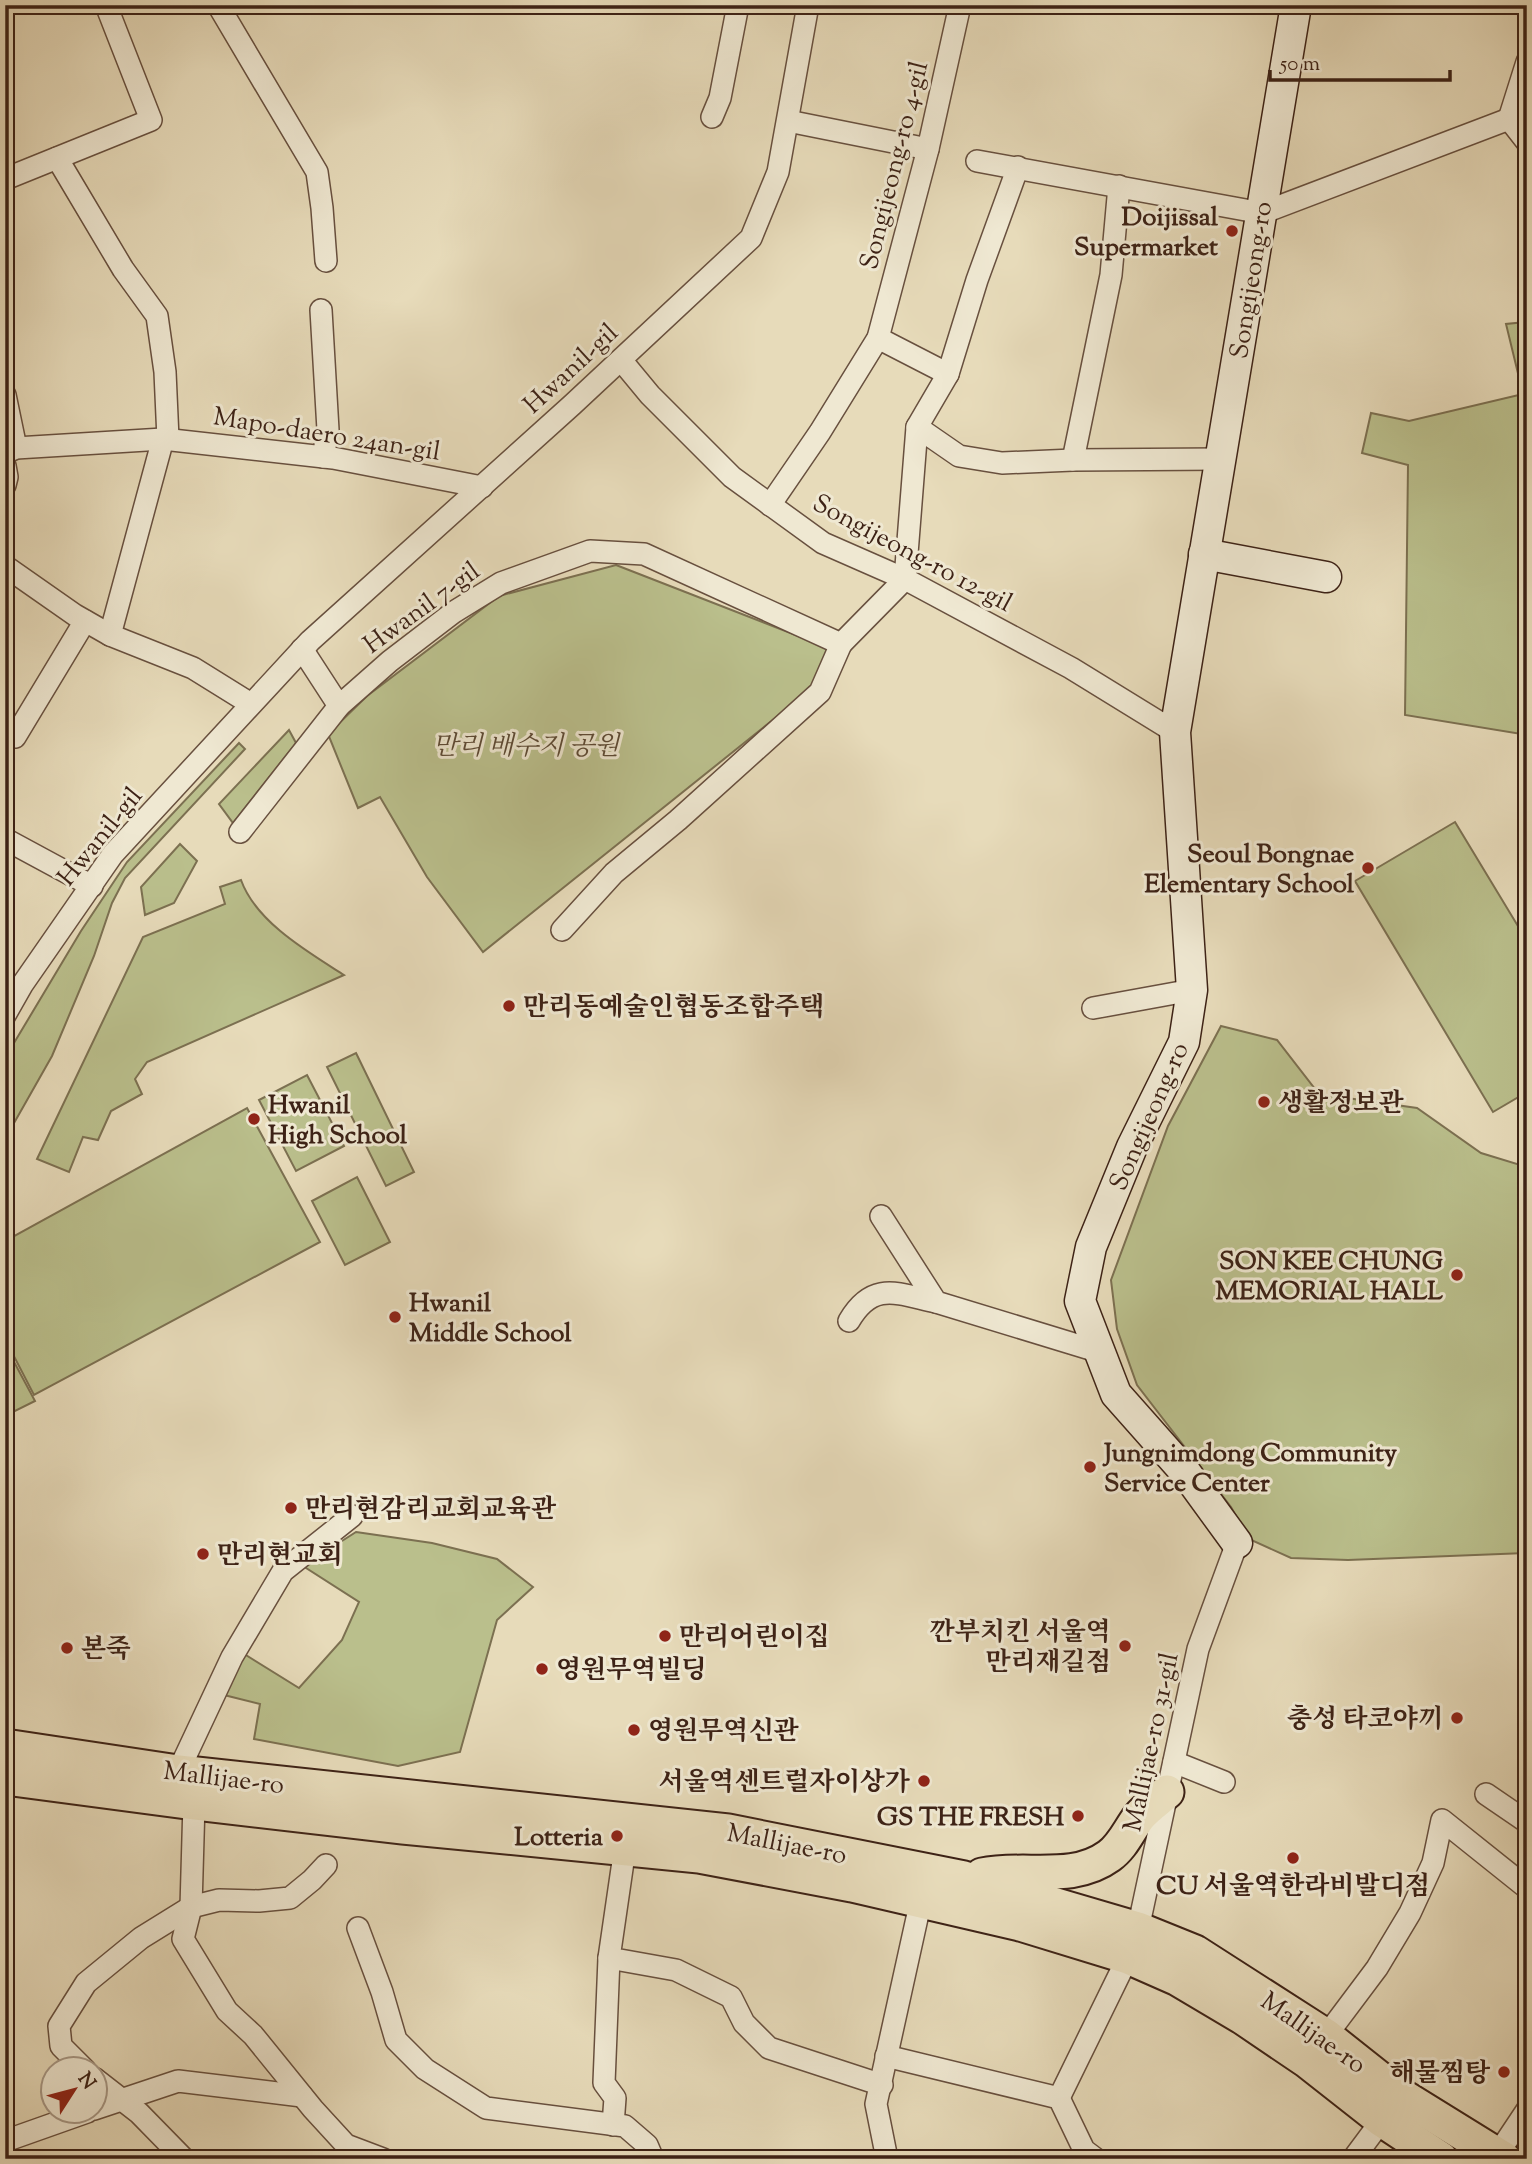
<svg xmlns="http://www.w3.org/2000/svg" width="1532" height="2164" viewBox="0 0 1532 2164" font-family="'Sorts Mill Goudy','Noto Serif KR',serif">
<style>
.green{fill:#babf8c;stroke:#7c7051;stroke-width:2}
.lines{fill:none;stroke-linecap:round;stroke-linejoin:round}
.street-casing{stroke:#68503f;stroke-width:24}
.secondary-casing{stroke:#3d2216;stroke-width:33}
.primary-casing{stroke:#3d2216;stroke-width:37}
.street{stroke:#efe8d2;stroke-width:21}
.secondary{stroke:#efe8d2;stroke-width:30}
.primary{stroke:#e7dbba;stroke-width:33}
.poi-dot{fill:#8f2418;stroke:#efe8d2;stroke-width:2.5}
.labels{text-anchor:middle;stroke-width:6;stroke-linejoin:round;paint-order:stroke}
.street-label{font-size:26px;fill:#3d2216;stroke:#efe8d2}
.poi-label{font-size:26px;font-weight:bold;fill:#3d2216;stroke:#efe8d2;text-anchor:start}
.park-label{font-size:26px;font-style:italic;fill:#5c4934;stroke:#efe8d2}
</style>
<rect width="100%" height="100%" fill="#e7dbba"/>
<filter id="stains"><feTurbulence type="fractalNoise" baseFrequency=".00286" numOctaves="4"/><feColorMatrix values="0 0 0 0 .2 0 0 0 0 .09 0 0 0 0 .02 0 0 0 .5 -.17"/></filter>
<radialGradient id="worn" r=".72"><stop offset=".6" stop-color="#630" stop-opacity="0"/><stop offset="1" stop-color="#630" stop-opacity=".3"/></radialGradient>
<g class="green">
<polygon points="1527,322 1527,735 1405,715 1408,465 1362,453 1371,413 1409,421 1523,394 1506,324"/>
<polygon points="616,565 829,648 814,687 483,952 427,877 380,797 358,808 328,734 367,696 499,596"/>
<polygon points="289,730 296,743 233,823 219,804"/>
<polygon points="239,743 245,749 125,878 112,903 94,956 52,1056 5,1139 5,1058 81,931 127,862"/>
<polygon points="1455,822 1527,941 1527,1092 1493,1112 1355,881"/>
<polygon points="180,844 197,861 174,903 145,915 141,887"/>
<path d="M241 880C256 922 308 952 344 975L147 1062 135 1079 142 1094 111 1111 98 1140 83 1137 69 1172 37 1159 143 937 225 904 220 887Z"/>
<polygon points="1221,1026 1277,1040 1319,1094 1417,1108 1481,1153 1527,1167 1527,1553 1348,1560 1291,1558 1249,1539 1231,1507 1137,1385 1117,1329 1111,1280 1168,1126"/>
<polygon points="356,1053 414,1172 386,1186 327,1067"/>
<polygon points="307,1075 344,1146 296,1171 259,1100"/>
<polygon points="247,1108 320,1242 34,1395 5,1339 5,1241"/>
<polygon points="357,1177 390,1242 345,1265 312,1201"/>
<polygon points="5,1345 35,1401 5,1416"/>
<polygon points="356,1532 432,1543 497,1559 533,1587 497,1620 460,1752 398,1766 254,1739 260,1704 224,1695 241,1652 299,1688 342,1640 359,1602 303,1566"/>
</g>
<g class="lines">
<defs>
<g id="street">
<polyline points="218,5 317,172 322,208 326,261"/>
<polyline points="712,117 720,98 738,5"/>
<polyline points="1509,119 1527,62"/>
<polyline points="1509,119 1527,142"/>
<polyline points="788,121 928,149"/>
<polyline points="57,158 123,269 157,316 165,372 168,439"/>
<polyline points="977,161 1262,213 1509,119"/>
<polyline points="5,179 151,120 106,5"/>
<polyline points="321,310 328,430 323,457"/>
<polyline points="878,338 948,374"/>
<polyline points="621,360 650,395 732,477 823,543 905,579 1071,668 1175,732"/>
<polyline points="5,395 16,448"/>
<polyline points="917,427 959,456 1002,463 1073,460 1221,459"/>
<polyline points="5,453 16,448 163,439 333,458 482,487"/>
<polyline points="1073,460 1111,275 1119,186"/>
<polyline points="5,466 7,477 5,485"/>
<polyline points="770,505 820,432 878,338 928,149 960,5"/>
<polyline points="5,566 75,615 110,635 193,668 251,704"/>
<polyline points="905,579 917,427 948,374 977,280 1018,167"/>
<polyline points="110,635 163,439"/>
<polyline points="302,649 339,706 390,661 454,612 501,583 590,551 644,554 841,644 905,579"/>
<polyline points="5,731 15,737 85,621"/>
<polyline points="240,832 339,706"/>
<polyline points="5,839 92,886"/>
<polyline points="562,930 614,873 678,820 820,692 841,644"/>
<polyline points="1093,1008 1192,990"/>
<polyline points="5,1015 22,985 113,854 310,641 572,405 751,238 778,172 808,5"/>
<polyline points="881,1216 936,1302 1100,1352"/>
<path d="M849 1321C873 1280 898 1294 936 1302"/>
<polyline points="1174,1762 1224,1782"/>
<polyline points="178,1772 232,1657 283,1571 352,1516"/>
<polyline points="1486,1794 1527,1822"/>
<polyline points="194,1803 191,1907 183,1939 227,2011 253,2035 313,2109 346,2145 383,2159"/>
<polyline points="625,1848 609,1958 676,1970 731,1997 744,2023 769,2048 882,2085"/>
<polyline points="358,1928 382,1992 396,2040 425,2069 486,2108 625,2126 647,2145 653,2159"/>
<polyline points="609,1958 604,2083 615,2098 613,2125"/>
<polyline points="1326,2036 1377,1968 1410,1913 1433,1863 1442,1820 1527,1888"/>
<polyline points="886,2056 1059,2098 1084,2150 1096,2159"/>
<polyline points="85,2070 61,2046 59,2026 86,1983 141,1938 191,1907 219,1900 259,1901 290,1898 312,1880 326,1865"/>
<polyline points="94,2078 139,2113 184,2159"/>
<polyline points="1059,2098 1128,1957 1138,1929 1198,1649 1237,1543"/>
<polyline points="94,2109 178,2081 302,2096"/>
<polyline points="5,2141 87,2112"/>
<polyline points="1506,2157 1497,2155 1527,2110"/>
<polyline points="887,2159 876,2104 921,1900"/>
<polyline points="1353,2159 1382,2120"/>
</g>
<g id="secondary">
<polyline points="1204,554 1326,577"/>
<polyline points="1237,1543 1186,1473 1116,1394 1080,1301 1091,1247 1132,1147 1184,1042 1192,990 1175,732 1296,5"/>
</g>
<g id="primary">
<polyline points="5,1746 178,1772 728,1831 964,1878 1138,1929 1195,1952 1326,2036 1399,2094 1504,2159"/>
<polyline points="5,1778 194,1803 403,1827 699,1856 852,1885 1020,1924 1128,1957 1178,1979 1242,2017 1307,2061 1382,2120 1441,2159"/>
<path d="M982 1875C1025 1866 1072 1883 1109 1856 1123 1846 1129 1830 1139 1817 1146 1808 1158 1800 1167 1792"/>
</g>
</defs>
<use href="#street" class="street-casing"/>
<use href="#secondary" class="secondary-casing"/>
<use href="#primary" class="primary-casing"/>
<use href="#street" class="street"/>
<use href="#secondary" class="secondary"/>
<use href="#primary" class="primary"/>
</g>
<g class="poi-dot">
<circle cx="1232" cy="231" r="7"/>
<circle cx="1368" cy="868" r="7"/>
<circle cx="509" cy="1006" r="7"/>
<circle cx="1264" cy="1102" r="7"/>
<circle cx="254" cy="1119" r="7"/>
<circle cx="1457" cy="1275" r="7"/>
<circle cx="395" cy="1317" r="7"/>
<circle cx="1090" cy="1467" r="7"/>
<circle cx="291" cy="1508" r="7"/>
<circle cx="203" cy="1554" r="7"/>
<circle cx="665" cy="1636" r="7"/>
<circle cx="1125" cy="1646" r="7"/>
<circle cx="67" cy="1648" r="7"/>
<circle cx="542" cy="1669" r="7"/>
<circle cx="1457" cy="1718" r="7"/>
<circle cx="634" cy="1730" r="7"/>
<circle cx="924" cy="1781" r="7"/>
<circle cx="1078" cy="1816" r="7"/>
<circle cx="617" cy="1836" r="7"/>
<circle cx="1293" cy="1858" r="7"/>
<circle cx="1504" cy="2072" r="7"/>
</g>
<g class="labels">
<g class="street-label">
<text transform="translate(893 165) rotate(-76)" y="9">Songijeong-ro 4-gil</text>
<text transform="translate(1250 280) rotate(-81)" y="9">Songijeong-ro</text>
<text transform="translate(570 368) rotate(-43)" y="9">Hwanil-gil</text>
<text transform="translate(327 433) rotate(9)" y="9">Mapo-daero 24an-gil</text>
<text transform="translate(913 552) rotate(28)" y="9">Songijeong-ro 12-gil</text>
<text transform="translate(421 607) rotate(-36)" y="9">Hwanil 7-gil</text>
<text transform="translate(99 836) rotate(-51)" y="9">Hwanil-gil</text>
<text transform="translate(1148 1116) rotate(-66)" y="9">Songijeong-ro</text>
<text transform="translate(1150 1742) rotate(-78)" y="9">Mallijae-ro 31-gil</text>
<text transform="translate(224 1777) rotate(7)" y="9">Mallijae-ro</text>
<text transform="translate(787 1843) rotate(11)" y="9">Mallijae-ro</text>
<text transform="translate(1314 2032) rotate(35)" y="9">Mallijae-ro</text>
</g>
<g class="poi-label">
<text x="1218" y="225" text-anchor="end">Doijissal<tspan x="1218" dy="30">Supermarket</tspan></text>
<text x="1354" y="862" text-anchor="end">Seoul Bongnae<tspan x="1354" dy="30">Elementary School</tspan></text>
<text x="523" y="1015">만리동예술인협동조합주택</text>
<text x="1278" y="1111">생활정보관</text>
<text x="268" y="1113">Hwanil<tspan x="268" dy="30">High School</tspan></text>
<text x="1443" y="1269" text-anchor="end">SON KEE CHUNG<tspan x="1443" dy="30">MEMORIAL HALL</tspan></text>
<text x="409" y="1311">Hwanil<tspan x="409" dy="30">Middle School</tspan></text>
<text x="1104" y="1461">Jungnimdong Community<tspan x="1104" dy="30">Service Center</tspan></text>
<text x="305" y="1517">만리현감리교회교육관</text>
<text x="217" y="1563">만리현교회</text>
<text x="1111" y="1640" text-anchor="end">깐부치킨 서울역<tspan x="1111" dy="30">만리재길점</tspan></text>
<text x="679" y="1645">만리어린이집</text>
<text x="81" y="1657">본죽</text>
<text x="556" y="1678">영원무역빌딩</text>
<text x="1443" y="1727" text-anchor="end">충성 타코야끼</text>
<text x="648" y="1739">영원무역신관</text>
<text x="910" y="1790" text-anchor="end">서울역센트럴자이상가</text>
<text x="1064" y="1825" text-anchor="end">GS THE FRESH</text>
<text x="603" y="1845" text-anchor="end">Lotteria</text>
<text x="1293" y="1894" text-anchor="middle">CU 서울역한라비발디점</text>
<text x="1490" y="2081" text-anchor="end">해물찜탕</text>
</g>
<g class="park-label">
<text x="526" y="754">만리 배수지 공원</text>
</g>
</g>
<rect width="1532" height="2164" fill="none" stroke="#e7dbba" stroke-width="28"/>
<rect x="7" y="7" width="1518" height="2150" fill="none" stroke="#3d2216" stroke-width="3.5"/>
<rect x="14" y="14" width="1504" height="2136" fill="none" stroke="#3d2216" stroke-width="2"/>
<g transform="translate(74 2090) rotate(54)"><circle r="33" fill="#efe8d2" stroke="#a89987" stroke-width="2"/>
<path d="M0-5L12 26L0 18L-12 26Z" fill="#8f2418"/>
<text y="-10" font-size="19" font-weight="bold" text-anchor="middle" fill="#3d2216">N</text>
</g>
<path d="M1270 70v10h180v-10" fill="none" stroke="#3d2216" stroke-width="3.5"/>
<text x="1280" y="70" font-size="21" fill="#3d2216" stroke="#efe8d2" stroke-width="5" paint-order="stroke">50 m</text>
<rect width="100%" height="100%" filter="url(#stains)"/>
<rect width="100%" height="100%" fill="url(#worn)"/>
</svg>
